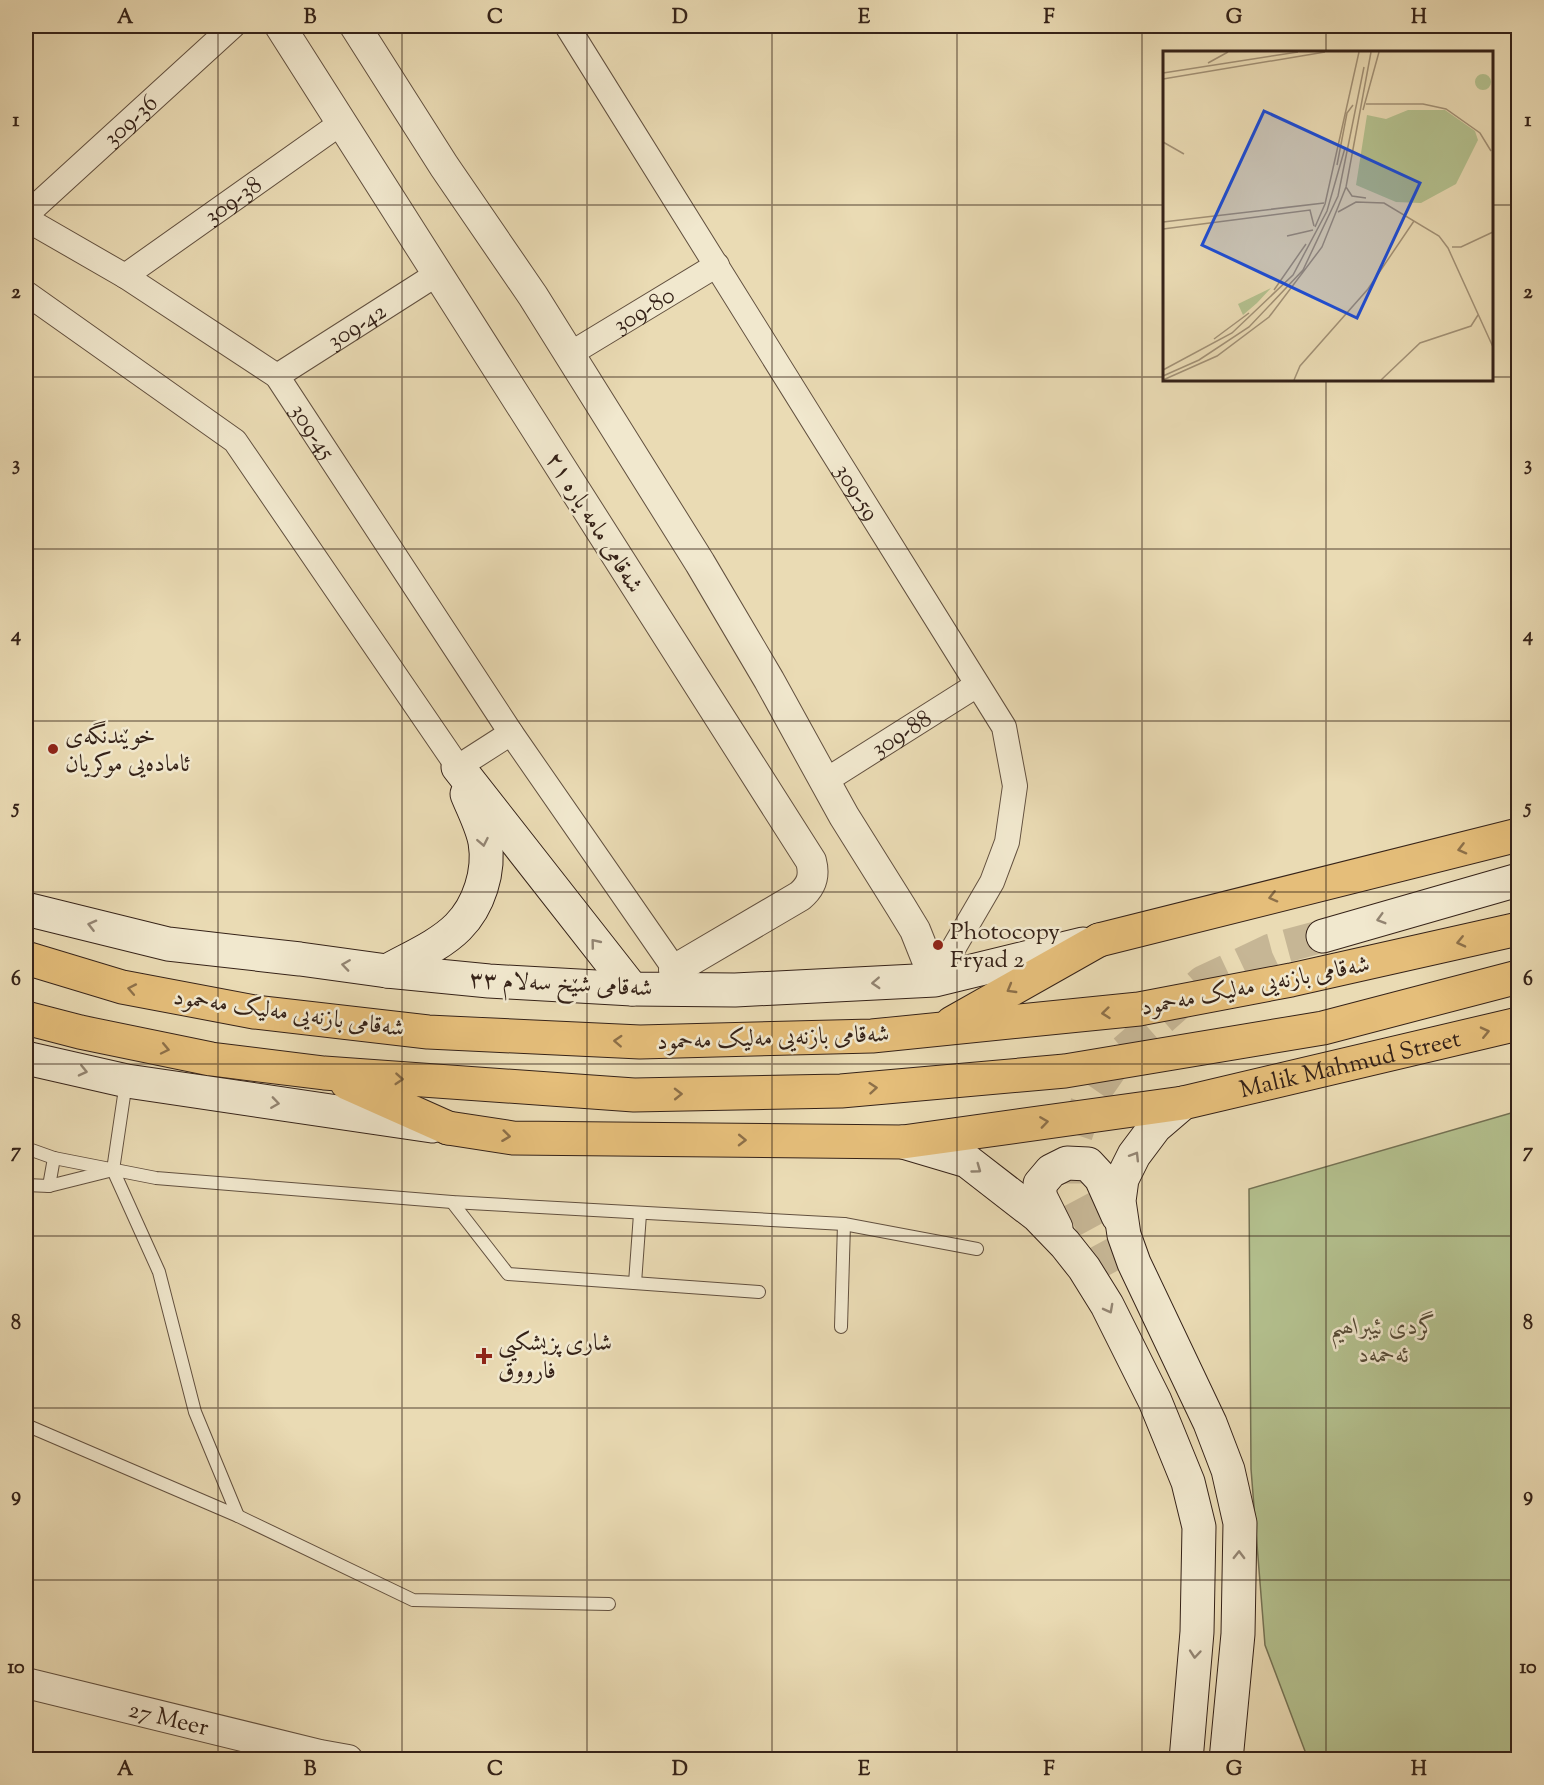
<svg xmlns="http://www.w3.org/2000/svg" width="1544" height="1785" viewBox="0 0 1544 1785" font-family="'Sorts Mill Goudy',Amiri,serif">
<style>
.green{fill:#b4c18f;stroke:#747254;stroke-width:1.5}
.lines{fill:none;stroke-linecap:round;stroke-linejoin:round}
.secondary-tunnel{stroke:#c6b695;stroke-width:33;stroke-dasharray:33 16;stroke-linecap:butt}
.service-casing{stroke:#62503f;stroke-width:14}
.minor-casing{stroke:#62503f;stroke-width:26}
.tertiary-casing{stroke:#62503f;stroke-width:32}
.secondary-casing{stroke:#352218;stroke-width:35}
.primary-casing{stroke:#352218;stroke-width:35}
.trunk-casing{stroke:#352218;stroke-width:35}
.service{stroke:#f1e8ce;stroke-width:12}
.minor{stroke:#f1e8ce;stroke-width:24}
.tertiary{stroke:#f1e8ce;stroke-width:30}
.secondary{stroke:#f1e8ce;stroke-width:33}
.primary{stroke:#e5be7a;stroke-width:33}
.trunk{stroke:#e5be7a;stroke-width:33}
.oneway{stroke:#938573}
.oneway2{stroke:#8d7049}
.grid{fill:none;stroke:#352218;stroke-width:1.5;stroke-opacity:0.55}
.poi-dot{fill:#8f2418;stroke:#f1e8ce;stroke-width:2}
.labels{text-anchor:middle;stroke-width:5;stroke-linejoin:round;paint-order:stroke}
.street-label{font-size:24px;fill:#352218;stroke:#f1e8ce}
.poi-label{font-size:24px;fill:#352218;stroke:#f1e8ce;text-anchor:start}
.park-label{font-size:24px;font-style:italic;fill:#554a36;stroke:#f1e8ce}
.inset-road{fill:none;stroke:#a29176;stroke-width:1.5}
.view{fill:#1d4ed8;fill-opacity:0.15;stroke:#1d4ed8;stroke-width:3}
.inset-edge{fill:none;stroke:#352218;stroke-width:3}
.neatline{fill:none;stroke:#352218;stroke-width:2}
.grid-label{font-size:20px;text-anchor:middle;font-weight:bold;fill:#352218}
</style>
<rect width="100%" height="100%" fill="#eadbb4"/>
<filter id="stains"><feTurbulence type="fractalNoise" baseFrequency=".00333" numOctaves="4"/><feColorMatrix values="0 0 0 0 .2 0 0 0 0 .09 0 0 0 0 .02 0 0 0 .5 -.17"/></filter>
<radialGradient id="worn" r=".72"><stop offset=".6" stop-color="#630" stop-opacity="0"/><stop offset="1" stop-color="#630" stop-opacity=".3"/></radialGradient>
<polygon class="green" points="1518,1111 1518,1759 1308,1759 1265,1645 1251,1469 1249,1189"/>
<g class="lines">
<polyline class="secondary-tunnel" points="1117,1271 1075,1193 1075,1138 1087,1103 1121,1054 1203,982 1271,950 1323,936"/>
<defs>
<g id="service">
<polyline points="126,1082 113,1170 159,1272 195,1412 238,1516"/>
<polyline points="26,1148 54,1158 156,1178 452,1202 844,1224 977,1249"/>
<polyline points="26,1185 49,1186 109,1171"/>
<polyline points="49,1186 54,1158"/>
<polyline points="452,1202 508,1274 759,1292"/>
<polyline points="635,1283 640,1214"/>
<polyline points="841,1327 844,1224"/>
<polyline points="26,1425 238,1516 413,1600 609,1604"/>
</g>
<g id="minor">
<path id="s1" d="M567 26 1004 727 1015 786 1007 842 992 882 935 980"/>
<path id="s2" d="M26 215 233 26"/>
<path id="s3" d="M26 219 125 276 277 376 511 733 685 984"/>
<path id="s4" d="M125 276 341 123"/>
<polyline points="26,293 235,441 458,767 511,733"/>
<path id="s5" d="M570 354 717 265"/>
<path id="s6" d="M277 376 437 274"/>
<path id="s7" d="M825 781 977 685"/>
</g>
<g id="tertiary">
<path d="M280 26 811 861C815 876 812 886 800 896L674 970"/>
<polyline points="355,26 444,166 533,296 700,563 769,680 844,816 901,907 915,930 935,980"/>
<path id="s8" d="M26 1683 320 1755 348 1760"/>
</g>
<g id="secondary">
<polyline points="458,767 632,989"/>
<polyline points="26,909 168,944 300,959 387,971 489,981 632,989 735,990 935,980 1083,944"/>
<polyline points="1323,936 1518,880"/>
<path d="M387 971C410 958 439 946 458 927 479 906 490 871 485 842 482 826 473 809 467 794"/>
<polyline points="26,1058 127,1081 432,1126"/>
<polyline points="1183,1103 1155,1127 1134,1155 1122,1179 1119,1201 1124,1235 1134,1263 1210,1423 1228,1470 1240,1523 1238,1634 1226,1760"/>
<polyline points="903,1142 967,1161 1038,1216 1065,1244 1084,1268 1107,1305 1155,1401 1188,1482 1199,1527 1197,1632 1186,1760"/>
<polyline points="1056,1228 1040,1196 1040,1184 1051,1171 1067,1163 1088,1164 1101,1178 1118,1216"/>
</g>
<g id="primary">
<polyline points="1099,940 1518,835"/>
<path id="s9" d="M448 1128 513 1138 903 1142 1183 1103 1518 1024"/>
</g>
<g id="trunk">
<polyline points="26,958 122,987 254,1012 428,1032 640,1042 872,1036 1139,1009 1291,980 1518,929"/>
<polyline points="26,1018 80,1032 211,1059 324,1073 634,1095 841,1091 1065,1071 1323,1028 1518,977"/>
<polyline points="952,1023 1099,940"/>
<polyline points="347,1083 448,1128"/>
</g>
</defs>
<use href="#service" class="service-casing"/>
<use href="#minor" class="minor-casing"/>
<use href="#tertiary" class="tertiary-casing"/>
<use href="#secondary" class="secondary-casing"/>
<use href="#primary" class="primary-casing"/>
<use href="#trunk" class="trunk-casing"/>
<use href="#service" class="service"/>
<use href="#minor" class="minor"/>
<use href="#tertiary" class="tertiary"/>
<use href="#secondary" class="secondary"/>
<use href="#primary" class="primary"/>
<use href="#trunk" class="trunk"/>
</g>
<defs><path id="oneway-chevron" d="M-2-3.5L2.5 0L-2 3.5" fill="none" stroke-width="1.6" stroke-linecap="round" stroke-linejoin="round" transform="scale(1.5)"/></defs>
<g class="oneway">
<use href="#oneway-chevron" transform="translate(483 842) rotate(79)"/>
<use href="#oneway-chevron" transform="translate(1381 919) rotate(164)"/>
<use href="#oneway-chevron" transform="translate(92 925) rotate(-166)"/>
<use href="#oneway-chevron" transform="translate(595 943) rotate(-129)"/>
<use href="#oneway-chevron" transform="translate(346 965) rotate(-172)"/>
<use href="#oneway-chevron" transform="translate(876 983) rotate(177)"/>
<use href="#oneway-chevron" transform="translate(83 1071) rotate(13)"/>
<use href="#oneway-chevron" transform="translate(275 1103) rotate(8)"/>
<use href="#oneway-chevron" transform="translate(1135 1156) rotate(-58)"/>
<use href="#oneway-chevron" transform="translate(977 1169) rotate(36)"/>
<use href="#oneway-chevron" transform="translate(1109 1309) rotate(62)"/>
<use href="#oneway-chevron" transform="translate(1239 1555) rotate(-89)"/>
<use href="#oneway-chevron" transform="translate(1195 1654) rotate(95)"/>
</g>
<g class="oneway2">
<use href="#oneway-chevron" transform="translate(1462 849) rotate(166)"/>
<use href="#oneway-chevron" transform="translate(1273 897) rotate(166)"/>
<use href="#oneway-chevron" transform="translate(1461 942) rotate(167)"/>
<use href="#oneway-chevron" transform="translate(132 989) rotate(-169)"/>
<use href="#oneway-chevron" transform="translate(1011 989) rotate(150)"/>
<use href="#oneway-chevron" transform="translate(1106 1013) rotate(174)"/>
<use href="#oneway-chevron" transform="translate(1485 1032) rotate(-13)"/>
<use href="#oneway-chevron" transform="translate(618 1041) rotate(-177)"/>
<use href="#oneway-chevron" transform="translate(165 1049) rotate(12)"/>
<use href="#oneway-chevron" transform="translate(399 1079) rotate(4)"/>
<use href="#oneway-chevron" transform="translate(873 1088) rotate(-5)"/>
<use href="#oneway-chevron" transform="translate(678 1094) rotate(-1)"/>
<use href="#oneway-chevron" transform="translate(1044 1122) rotate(-8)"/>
<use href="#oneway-chevron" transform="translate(506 1136) rotate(7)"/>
<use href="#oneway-chevron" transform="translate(742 1140) rotate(1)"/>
</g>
<path class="grid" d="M218 26V1760M402 26V1760M587 26V1760M772 26V1760M957 26V1760M1142 26V1760M1326 26V52M26 205H1164M1492 205H1518M26 377H1164M1492 377H1518M1326 380V1760M26 549H1518M26 721H1518M26 892H1518M26 1064H1518M26 1236H1518M26 1408H1518M26 1580H1518"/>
<g class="poi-dot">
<circle cx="53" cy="749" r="6"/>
<circle cx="938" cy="945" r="6"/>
<path d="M481 1347h6v6h6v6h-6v6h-6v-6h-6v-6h6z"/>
</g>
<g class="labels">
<g class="street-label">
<text dy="8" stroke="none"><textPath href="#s2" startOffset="141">309-36</textPath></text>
<text dy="8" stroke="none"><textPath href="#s4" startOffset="132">309-38</textPath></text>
<text dy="8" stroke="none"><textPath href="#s5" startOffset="86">309-80</textPath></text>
<text dy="8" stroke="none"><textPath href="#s6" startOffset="94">309-42</textPath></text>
<text dy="8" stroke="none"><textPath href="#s3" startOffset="362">309-45</textPath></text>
<text dy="8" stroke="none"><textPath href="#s1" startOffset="549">309-59</textPath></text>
<text transform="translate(595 522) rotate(58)" y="8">شەقامی مامە یارە ٢١</text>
<text dy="8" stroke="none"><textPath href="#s7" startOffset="90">309-88</textPath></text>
<text transform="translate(561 983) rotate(3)" y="8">شەقامی شێخ سەلام ٣٣</text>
<text transform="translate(1255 985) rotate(-11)" y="8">شەقامی بازنەیی مەلیک مەحمود</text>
<text transform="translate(289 1012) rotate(8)" y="8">شەقامی بازنەیی مەلیک مەحمود</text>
<text transform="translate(773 1037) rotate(-2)" y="8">شەقامی بازنەیی مەلیک مەحمود</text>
<text dy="8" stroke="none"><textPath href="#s9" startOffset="910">Malik Mahmud Street</textPath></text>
<text dy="8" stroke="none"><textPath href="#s8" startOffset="147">27 Meer</textPath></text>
</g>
<g class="poi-label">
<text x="65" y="743">خوێندنگەی<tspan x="65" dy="28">ئامادەیی موکریان</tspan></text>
<text x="950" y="939">Photocopy<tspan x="950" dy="28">Fryad 2</tspan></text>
<text x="498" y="1350">شاری پزیشکیی<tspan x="498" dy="28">فارووق</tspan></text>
</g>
<g class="park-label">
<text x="1384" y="1334">گردی ئیبراھیم<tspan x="1384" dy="28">ئەحمەد</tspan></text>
</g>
</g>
<g transform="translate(1163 51)">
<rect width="330" height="330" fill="#eadbb4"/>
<path d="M312 31a8 8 0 1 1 16 0a8 8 0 1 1-16 0ZM245 59H282L312 80 315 89 293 133 258 152 233 151 193 134 204 64 223 68ZM108 237 94 252 80 264 75 253Z" fill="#b4c18f"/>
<path class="inset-road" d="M45 12 65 1M0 22 135 1M0 28 162 1M203 53H260L283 58 317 82 328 100M200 59 216 1M0 91 21 103M174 114 184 62 190 54M183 136 189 145 203 147M175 161 193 151 221 152 276 185 285 197 330 296M0 171 161 152M152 176 162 153 196 1M0 178 147 159 151 175M124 185 150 179M289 196H298L330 181M111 239 143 193M51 288 86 262M0 319 69 282 130 224 164 160 182 97M0 325 36 309 86 276 140 219 175 145 201 16M0 329 54 305 106 266 159 196 183 136 208 1M131 329 137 315 205 238 251 170M218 329 257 292 308 275 315 264"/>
<path class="view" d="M101 60 257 132 194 267 39 194Z"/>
<rect width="330" height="330" class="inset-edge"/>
</g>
<rect width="1544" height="1785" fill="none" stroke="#eadbb4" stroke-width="66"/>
<rect x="33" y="33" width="1478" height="1719" class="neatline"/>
<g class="grid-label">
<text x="125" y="23">A</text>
<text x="310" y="23">B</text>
<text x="495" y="23">C</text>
<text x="680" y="23">D</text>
<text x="864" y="23">E</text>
<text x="1049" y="23">F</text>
<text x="1234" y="23">G</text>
<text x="1419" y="23">H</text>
<text x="16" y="126">1</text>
<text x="1528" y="126">1</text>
<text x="16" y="298">2</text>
<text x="1528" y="298">2</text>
<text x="16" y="470">3</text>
<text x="1528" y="470">3</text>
<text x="16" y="641">4</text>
<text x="1528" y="641">4</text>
<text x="16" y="813">5</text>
<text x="1528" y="813">5</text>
<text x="16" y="985">6</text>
<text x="1528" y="985">6</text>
<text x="16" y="1157">7</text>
<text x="1528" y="1157">7</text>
<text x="16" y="1329">8</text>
<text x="1528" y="1329">8</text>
<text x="16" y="1501">9</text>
<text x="1528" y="1501">9</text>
<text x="16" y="1673">10</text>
<text x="1528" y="1673">10</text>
<text x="125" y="1775">A</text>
<text x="310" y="1775">B</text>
<text x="495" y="1775">C</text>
<text x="680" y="1775">D</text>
<text x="864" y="1775">E</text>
<text x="1049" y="1775">F</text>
<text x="1234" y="1775">G</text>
<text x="1419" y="1775">H</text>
</g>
<rect width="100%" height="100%" filter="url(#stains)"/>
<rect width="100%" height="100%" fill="url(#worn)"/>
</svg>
